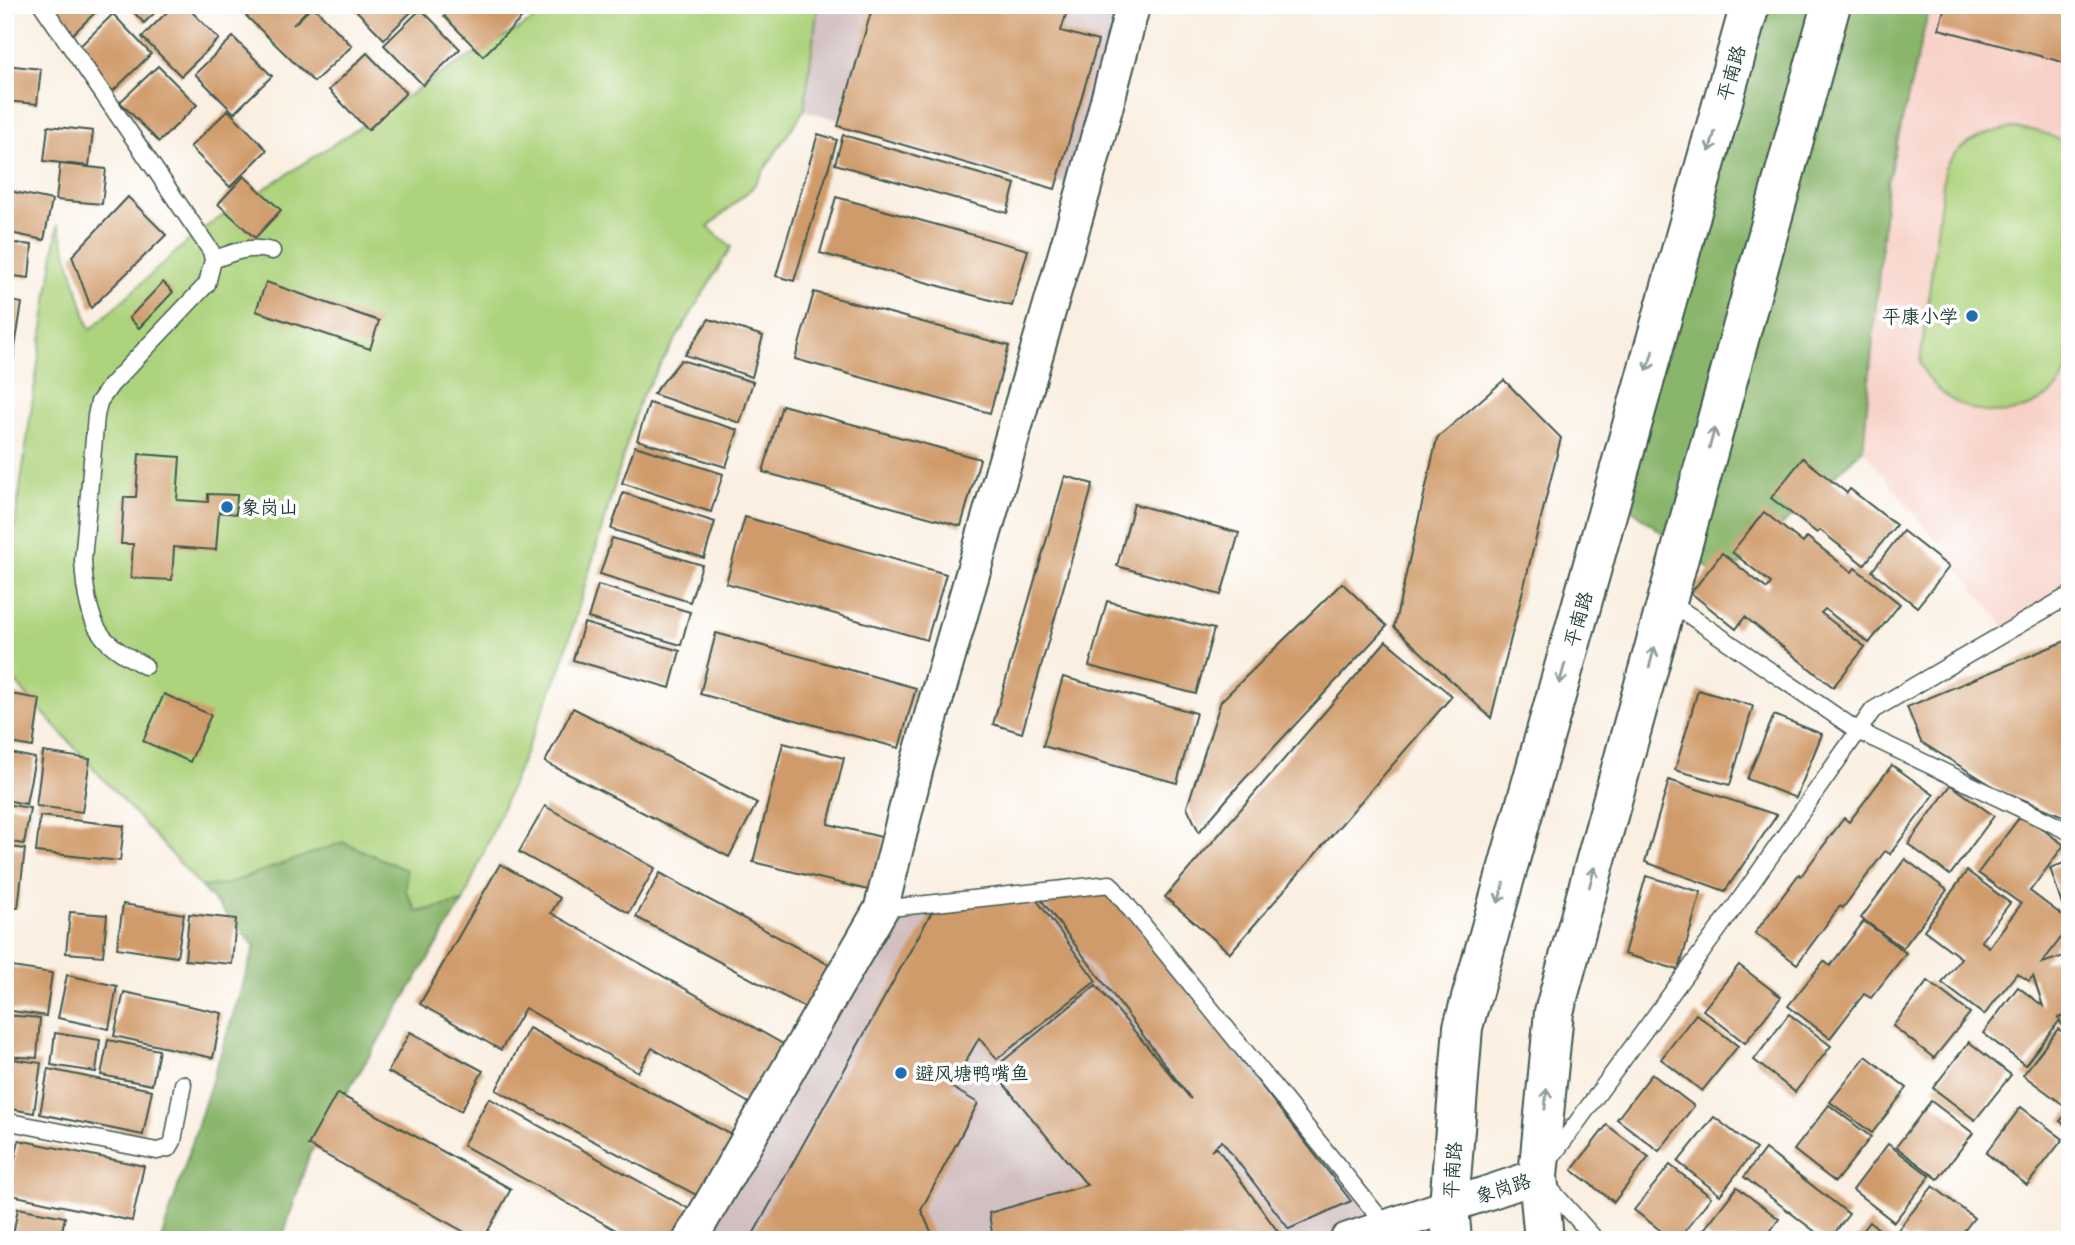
<svg xmlns="http://www.w3.org/2000/svg" width="2075" height="1245" viewBox="0 0 2075 1245" font-family="'Shantell Sans','LXGW WenKai TC',sans-serif">
<style>
.built{fill:#f7d1c7}
.industrial{fill:#d2bfc0}
.green{fill:#add37d;stroke:#668858;stroke-width:2}
.forest{fill:#8ab56c;stroke:#547950;stroke-width:2}
.building{fill:#d09b6a}
.lines{fill:none;stroke-linecap:round;stroke-linejoin:round}
.lane-casing{stroke:#40584e;stroke-width:19}
.street-casing{stroke:#40584e;stroke-width:37}
.secondary-casing{stroke:#40584e;stroke-width:42}
.lane{stroke:#fff;stroke-width:16}
.street{stroke:#fff;stroke-width:33}
.secondary{stroke:#fff;stroke-width:38}
.oneway{stroke:#8f9e9a}
.poi-dot{fill:#1f6fb2;stroke:#fff;stroke-width:2.5}
.labels{text-anchor:middle;stroke-width:7;stroke-linejoin:round;paint-order:stroke}
.street-label{font-size:19px;fill:#1f3d34;stroke:#fff}
.poi-label{font-size:19px;fill:#1f3d34;stroke:#fff;text-anchor:start}
</style>
<rect width="100%" height="100%" fill="#fff"/>
<filter id="ink" filterUnits="userSpaceOnUse"><feTurbulence type="fractalNoise" baseFrequency=".0143" numOctaves="2"/><feDisplacementMap in="SourceGraphic" scale="14" xChannelSelector="R" yChannelSelector="G"/><feConvolveMatrix kernelMatrix="1 2 1 2 8 2 1 2 1" color-interpolation-filters="sRGB"/></filter>
<filter id="wash" filterUnits="userSpaceOnUse"><feTurbulence type="fractalNoise" baseFrequency=".00686" numOctaves="4" result="noise"/><feDisplacementMap in="SourceGraphic" scale="28" xChannelSelector="R" yChannelSelector="G"/><feGaussianBlur stdDeviation="1.57" result="paint"/><feColorMatrix in="noise" values="0 0 0 0 0 0 0 0 0 0 0 0 0 0 0 0 0 1.4 0 .05"/><feComposite in="paint" operator="in"/></filter>
<g filter="url(#wash)">
<rect width="100%" height="100%" fill="#faefe1"/>
<polygon class="built" points="1930,5 2070,5 2070,595 2008,631 1863,449 1887,183"/>
<g class="industrial">
<polygon points="818,5 1133,5 1084,189 804,110"/>
<polygon points="1110,884 1387,1227 1347,1240 690,1240 881,909"/>
</g>
<g class="green">
<polygon points="560,5 818,5 804,110 752,188 708,227 731,247 640,399 561,667 463,902 255,946 5,671 5,593 58,224 90,330 198,232 452,67"/>
<path d="M2012 128C2035 129 2051 133 2070 147V343C2068 358 2068 378 2056 389 2014 430 1943 416 1920 363L1945 168C1958 143 1985 132 2012 128Z"/>
</g>
<g class="forest">
<polygon points="1750,5 1930,5 1887,184 1863,449 1724,580 1613,495"/>
<polygon points="343,842 406,870 406,891 417,912 463,902 309,1155 282,1240 161,1240 255,946 201,887 226,884"/>
</g>
<g id="blocks">
<g class="building">
<polygon points="42,5 103,5 72,35"/>
<polygon points="127,5 163,5 144,23"/>
<polygon points="174,5 185,5 219,39 181,76 142,37"/>
<polygon points="235,5 309,5 310,7 293,25 313,6 352,46 314,82"/>
<polygon points="351,5 418,5 384,39"/>
<polygon points="455,5 508,5 521,19 483,56 444,16"/>
<polygon points="873,5 1069,5 1061,31 1098,41 1055,189 838,126"/>
<polygon points="1945,5 2070,5 2070,64 1939,29"/>
<polygon points="421,9 460,49 423,85 384,45"/>
<polygon points="113,14 151,54 113,91 75,51"/>
<polygon points="233,37 272,76 234,113 195,74"/>
<polygon points="367,53 406,93 368,130 329,90"/>
<polygon points="5,65 41,69 37,104 5,101"/>
<polygon points="158,66 197,105 159,142 120,102"/>
<polygon points="228,110 267,150 230,187 190,147"/>
<polygon points="48,126 93,131 89,166 44,161"/>
<polygon points="818,134 837,140 794,281 776,276"/>
<polygon points="843,135 1015,184 1007,213 835,164"/>
<polygon points="60,164 106,169 102,204 56,200"/>
<polygon points="244,176 281,210 255,238 218,204"/>
<polygon points="5,190 52,200 44,240 5,232"/>
<polygon points="128,197 166,235 91,308 72,256"/>
<polygon points="836,197 1028,250 1012,306 820,253"/>
<polygon points="5,242 32,245 29,278 5,275"/>
<polygon points="163,282 173,292 139,328 129,318"/>
<polygon points="266,282 379,321 370,349 256,311"/>
<polygon points="814,292 1009,346 990,413 795,359"/>
<polygon points="5,300 22,303 7,397 5,397"/>
<polygon points="709,319 763,336 752,377 685,355"/>
<polygon points="681,360 753,382 740,423 653,394"/>
<polygon points="1504,380 1561,438 1491,718 1394,627 1437,438"/>
<polygon points="649,403 738,430 726,467 637,440"/>
<polygon points="782,405 980,459 961,526 763,472"/>
<polygon points="635,446 723,474 711,512 622,483"/>
<polygon points="139,454 180,457 177,500 208,502 208,494 237,495 236,514 219,512 216,550 174,547 172,580 131,578 133,544 121,544 124,497 136,497"/>
<polygon points="1803,458 1847,493 1850,489 1896,525 1864,565 1820,530 1817,533 1771,498"/>
<polygon points="1065,476 1093,484 1022,733 993,724"/>
<polygon points="623,493 715,522 704,558 611,529"/>
<polygon points="1134,504 1239,533 1221,595 1117,566"/>
<polygon points="1764,512 1803,543 1807,537 1852,572 1855,568 1900,604 1869,643 1825,609 1821,613 1865,647 1833,687 1745,617 1736,629 1691,593 1722,553 1767,589 1771,583 1732,552"/>
<polygon points="745,517 946,574 927,640 726,583"/>
<polygon points="1903,531 1949,567 1917,607 1872,571"/>
<polygon points="612,538 702,565 690,602 600,574"/>
<polygon points="1342,583 1387,626 1239,785 1199,832 1187,807 1221,701"/>
<polygon points="598,585 690,612 681,645 588,618"/>
<polygon points="1107,601 1214,629 1196,694 1089,666"/>
<polygon points="584,623 680,651 670,688 573,660"/>
<polygon points="716,633 916,688 899,748 700,694"/>
<polygon points="2070,639 2070,819 1996,788 1921,742 1907,707"/>
<polygon points="1386,641 1452,696 1230,953 1165,897"/>
<polygon points="1063,677 1196,713 1177,783 1043,746"/>
<polygon points="1698,690 1753,706 1730,785 1675,770"/>
<polygon points="5,693 40,699 33,747 5,742"/>
<polygon points="164,694 211,715 190,762 143,741"/>
<polygon points="573,708 757,803 729,857 545,762"/>
<polygon points="1774,715 1822,734 1796,798 1747,779"/>
<polygon points="783,743 844,758 828,824 885,838 872,891 753,862"/>
<polygon points="5,752 35,758 26,804 5,800"/>
<polygon points="43,752 90,759 82,812 36,806"/>
<polygon points="1892,765 1934,795 1890,854 1885,851 1843,908 1840,906 1797,964 1755,933 1799,874 1801,876 1844,818 1849,822"/>
<polygon points="1669,780 1777,815 1725,891 1645,862"/>
<polygon points="1951,785 1994,816 1950,875 1908,844"/>
<polygon points="5,804 30,808 24,844 5,841"/>
<polygon points="545,806 655,868 629,913 519,852"/>
<polygon points="2022,814 2064,845 2030,891 2067,919 2050,868 2070,861 2070,926 2042,963 2070,954 2070,1014 2057,1018 2070,1015 2070,1100 2065,1106 2023,1075 2058,1029 2065,1034 2060,1020 2025,1065 1983,1033 2018,987 2043,1006 2033,976 2029,981 2017,973 1984,1015 1942,983 1961,958 1924,930 1967,871 2010,903 1981,941 1989,947 2021,904 1978,873"/>
<polygon points="40,816 124,826 120,861 36,852"/>
<polygon points="5,846 25,849 18,908 5,907"/>
<polygon points="1905,859 1947,890 1903,948 1861,918"/>
<polygon points="500,864 560,898 551,913 792,1049 758,1108 652,1048 638,1072 525,1008 501,1050 420,1004"/>
<polygon points="660,873 835,968 811,1011 636,917"/>
<polygon points="1646,876 1701,892 1679,970 1624,954"/>
<polygon points="1110,891 1351,1201 1289,1229 1222,1141 1211,1150 1217,1148 1284,1240 993,1240 989,1213 1087,1185 992,1070 1096,985 1191,1099 1040,898"/>
<polygon points="1036,899 1096,981 997,1059 979,1038 951,1087 978,1103 921,1210 935,1240 750,1240 934,908"/>
<polygon points="123,904 184,914 177,957 117,948"/>
<polygon points="70,912 107,915 103,956 66,953"/>
<polygon points="189,914 236,919 232,964 185,960"/>
<polygon points="1864,921 1906,953 1871,998 1864,994 1830,1038 1788,1006 1824,961 1830,966"/>
<polygon points="1739,965 1781,997 1745,1043 1703,1010"/>
<polygon points="5,966 52,973 46,1016 5,1010"/>
<polygon points="67,975 117,986 109,1029 58,1018"/>
<polygon points="1928,981 1970,1013 1934,1058 1893,1026"/>
<polygon points="124,992 222,1013 213,1058 114,1036"/>
<polygon points="1696,1014 1738,1046 1702,1091 1661,1059"/>
<polygon points="1789,1014 1831,1046 1795,1092 1754,1060"/>
<polygon points="5,1015 40,1018 37,1058 5,1056"/>
<polygon points="529,1028 755,1147 723,1209 496,1090"/>
<polygon points="410,1032 483,1071 461,1111 388,1072"/>
<polygon points="55,1033 100,1040 96,1072 51,1065"/>
<polygon points="108,1040 159,1050 152,1085 101,1075"/>
<polygon points="1969,1042 2011,1075 1975,1120 1933,1088"/>
<polygon points="1866,1056 1907,1088 1872,1133 1830,1102"/>
<polygon points="5,1058 41,1063 34,1113 5,1108"/>
<polygon points="48,1069 152,1090 143,1135 40,1114"/>
<polygon points="1652,1074 1694,1106 1659,1151 1617,1119"/>
<polygon points="337,1093 511,1189 483,1240 479,1240 308,1145"/>
<polygon points="489,1098 716,1224 708,1240 634,1240 463,1145"/>
<polygon points="1931,1101 1973,1133 1938,1179 1896,1147"/>
<polygon points="1829,1105 1871,1137 1835,1182 1794,1150"/>
<polygon points="2021,1107 2063,1139 2027,1185 1986,1153"/>
<polygon points="2070,1109 2070,1128 2060,1121"/>
<polygon points="1714,1117 1756,1149 1720,1195 1678,1162"/>
<polygon points="1607,1125 1649,1157 1614,1202 1572,1170"/>
<polygon points="19,1140 144,1166 132,1221 7,1194"/>
<polygon points="1888,1144 1930,1176 1894,1222 1853,1190"/>
<polygon points="1765,1149 1849,1214 1829,1240 1826,1240 1744,1177"/>
<polygon points="1670,1165 1711,1197 1678,1240 1673,1240 1634,1210"/>
<polygon points="1933,1186 1974,1218 1957,1240 1908,1240 1897,1231"/>
<polygon points="1737,1187 1779,1219 1764,1240 1712,1240 1702,1232"/>
<polygon points="18,1208 65,1217 60,1240 12,1240"/>
<polygon points="1870,1222 1893,1240 1856,1240"/>
</g>
</g>
</g>
<g filter="url(#ink)">
<use href="#blocks" fill-opacity="0" stroke="#40584e" stroke-width="2"/>
<g class="lines">
<defs>
<g id="lane">
<path d="M42 5 198 232 211 251 213 260 207 284 111 385 99 402 96 416 83 560C84 581 88 617 101 634 111 648 130 658 145 666"/>
<path d="M213 260C234 252 250 245 272 251"/>
<polyline points="1667,600 1858,731 2070,832"/>
<polyline points="881,909 1110,884 1387,1227"/>
<polyline points="5,1121 157,1151 169,1148 173,1141 183,1084"/>
<polyline points="1548,1162 1734,908 1873,710 2070,595"/>
<polyline points="1545,1183 1596,1240"/>
</g>
<g id="street">
<polyline points="690,1240 881,909 916,769 1084,189 1133,5"/>
<polyline points="1347,1240 1538,1176"/>
</g>
<g id="secondary">
<polyline points="1452,1240 1449,1206 1463,1027 1750,5"/>
<polyline points="1544,1240 1538,1176 1554,1012 1831,5"/>
</g>
</defs>
<use href="#lane" class="lane-casing"/>
<use href="#street" class="street-casing"/>
<use href="#secondary" class="secondary-casing"/>
<use href="#lane" class="lane"/>
<use href="#street" class="street"/>
<use href="#secondary" class="secondary"/>
</g>
<defs><path id="oneway-shaft" d="M-6 0H5M1.5-3L5.5 0L1.5 3" fill="none" stroke-width="1.6" stroke-linecap="round" stroke-linejoin="round" transform="scale(1.75)"/></defs>
<g class="oneway">
<use href="#oneway-shaft" transform="translate(1712 142) rotate(106)"/>
<use href="#oneway-shaft" transform="translate(1650 361) rotate(106)"/>
<use href="#oneway-shaft" transform="translate(1712 438) rotate(-75)"/>
<use href="#oneway-shaft" transform="translate(1652 657) rotate(-75)"/>
<use href="#oneway-shaft" transform="translate(1562 674) rotate(106)"/>
<use href="#oneway-shaft" transform="translate(1592 877) rotate(-75)"/>
<use href="#oneway-shaft" transform="translate(1501 893) rotate(106)"/>
<use href="#oneway-shaft" transform="translate(1546 1099) rotate(-84)"/>
</g>
</g>
<g class="poi-dot">
<circle cx="1972" cy="316" r="7"/>
<circle cx="227" cy="507" r="7"/>
<circle cx="901" cy="1073" r="7"/>
</g>
<g class="labels">
<g class="street-label">
<text transform="translate(1731 73) rotate(-74)" y="7">平南路</text>
<text transform="translate(1578 619) rotate(-74)" y="7">平南路</text>
<text transform="translate(1452 1170) rotate(-86)" y="7">平南路</text>
<text transform="translate(1503 1188) rotate(-18)" y="7">象岗路</text>
</g>
<g class="poi-label">
<text x="1958" y="323" text-anchor="end">平康小学</text>
<text x="241" y="514">象岗山</text>
<text x="915" y="1080">避风塘鸭嘴鱼</text>
</g>
</g>
<rect width="2075" height="1245" fill="none" stroke="#fff" stroke-width="28"/>
</svg>
